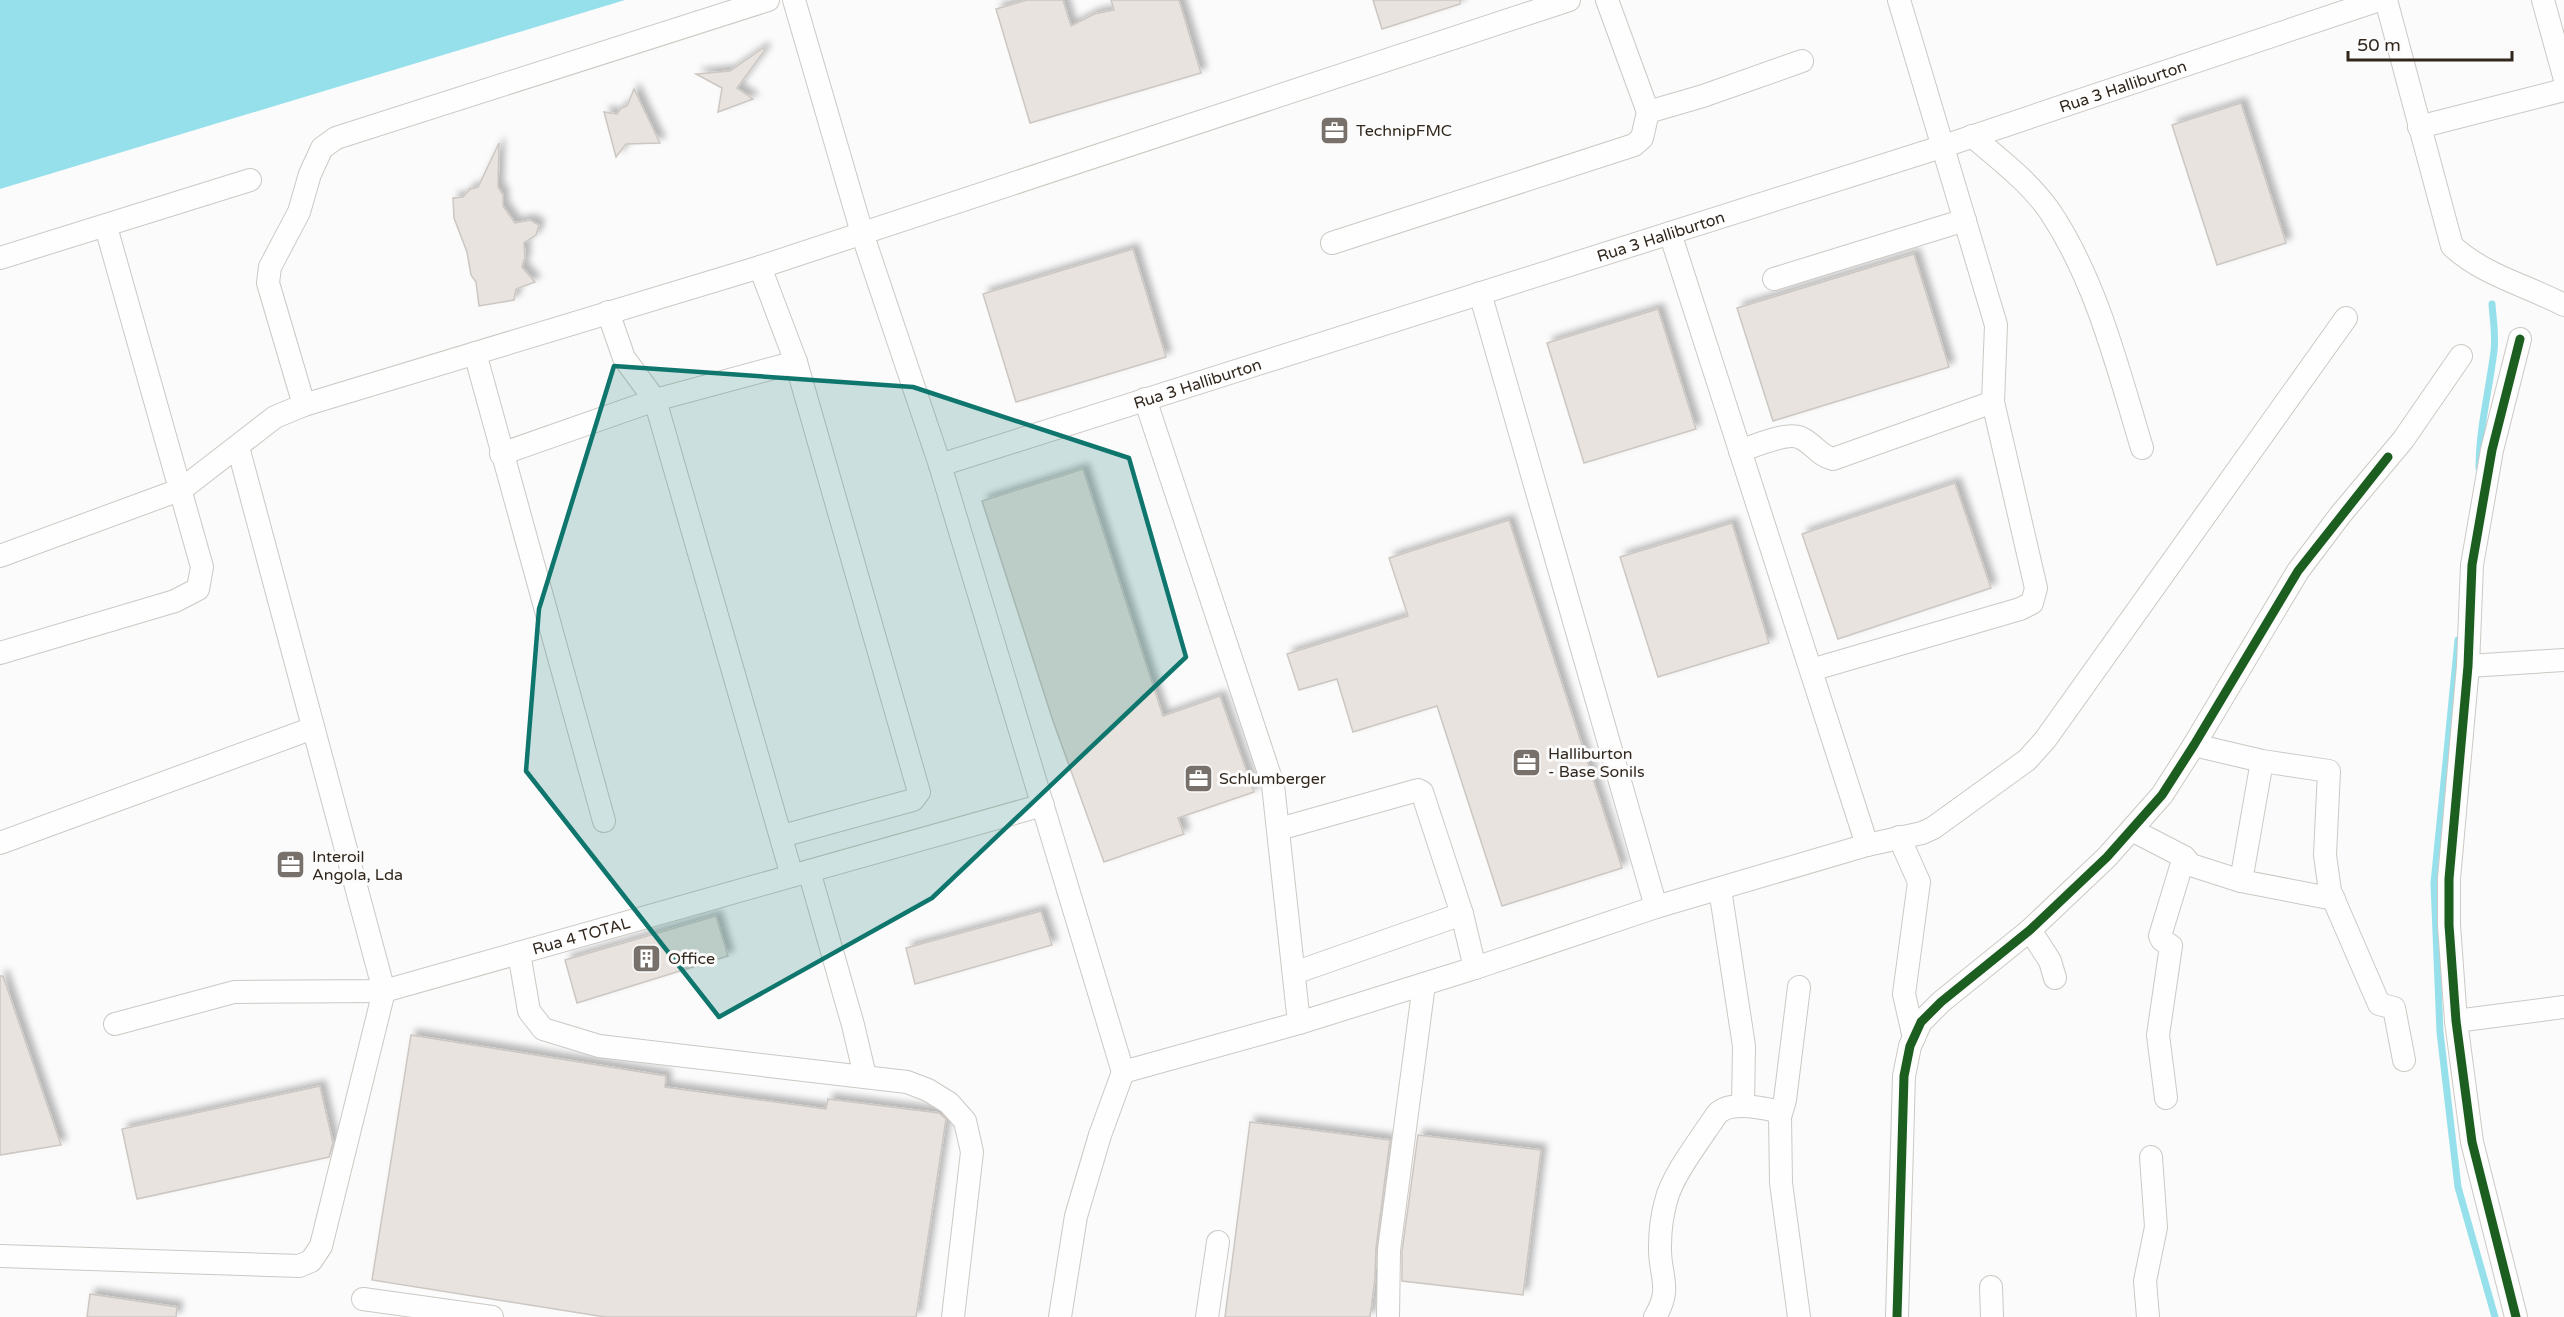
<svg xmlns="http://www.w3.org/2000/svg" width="2564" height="1317" viewBox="0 0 2564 1317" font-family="'Varela Round',sans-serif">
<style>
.water{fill:#96e0ec}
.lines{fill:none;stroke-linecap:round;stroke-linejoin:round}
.stream{stroke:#96e0ec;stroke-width:7}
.building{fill:#e8e3de;stroke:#ccc7c2;stroke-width:1.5;filter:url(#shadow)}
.minor-casing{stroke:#cdc8c3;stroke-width:24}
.minor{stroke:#fefefe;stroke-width:22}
.cycleway-casing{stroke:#fbfbfb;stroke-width:13}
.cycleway{stroke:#1b5e20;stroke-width:9}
.marked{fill:#0f766e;fill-opacity:0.2;stroke:#0f766e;stroke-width:4.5;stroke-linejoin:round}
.labels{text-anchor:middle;stroke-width:6;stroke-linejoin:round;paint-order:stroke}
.street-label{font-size:16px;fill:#31271d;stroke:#fbfbfb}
.poi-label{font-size:16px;fill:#31271d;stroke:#fbfbfb;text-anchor:start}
</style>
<defs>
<filter id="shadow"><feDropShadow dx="5.5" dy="-5.5" stdDeviation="3" flood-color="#0004"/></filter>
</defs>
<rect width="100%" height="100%" fill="#fbfbfb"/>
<polygon class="water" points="0,0 625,0 0,189"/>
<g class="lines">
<g class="stream">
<path d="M2479 468C2479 429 2489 391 2494 351 2496 336 2493 319 2492 304"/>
<polyline points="2458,640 2434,883 2440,1032 2458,1187 2495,1317"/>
</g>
</g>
<g class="building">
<polygon points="1027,0 1063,0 1071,26 1094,14 1114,10 1111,0 1179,0 1201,73 1030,123 996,9"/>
<polygon points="1373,0 1460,0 1460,4 1382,29"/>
<polygon points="763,48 765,50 737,88 753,99 718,112 722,88 696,74 730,71"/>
<polygon points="634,89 660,143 626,144 616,157 604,112 617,114 621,108 627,106"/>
<polygon points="2241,103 2286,243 2217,265 2172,125"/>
<polygon points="499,143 498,187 503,195 503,206 515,223 530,220 539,225 536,235 524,243 525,257 522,267 535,282 516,289 514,300 479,306 476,282 471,275 467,252 454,218 453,198 463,197 470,189 478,187"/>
<polygon points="1133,249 1166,357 1016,402 983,294"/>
<polygon points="1914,254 1949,367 1773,421 1737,308"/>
<polygon points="1658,309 1696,429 1584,463 1547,343"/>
<polygon points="1083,469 1163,716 1220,696 1254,792 1178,818 1184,834 1104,862 1053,721 982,501"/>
<polygon points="1955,483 1991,588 1838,639 1802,534"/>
<polygon points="1509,520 1622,868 1502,906 1437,706 1353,732 1337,679 1299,690 1287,654 1408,616 1389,558"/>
<polygon points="1732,523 1769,643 1658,677 1620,557"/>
<polygon points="1041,911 1052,945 915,984 906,948"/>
<polygon points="716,916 728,956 577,1003 565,960"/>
<polygon points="0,976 3,976 61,1145 0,1155"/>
<polygon points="411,1035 666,1076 665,1087 826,1109 828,1099 939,1113 946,1119 916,1317 605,1317 372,1280"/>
<polygon points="320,1086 333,1143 329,1157 137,1199 122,1129"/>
<polygon points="1250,1122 1390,1140 1376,1248 1375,1278 1370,1317 1225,1317"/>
<polygon points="1418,1135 1541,1150 1523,1295 1402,1281 1402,1251"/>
<polygon points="90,1294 177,1307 176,1317 87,1317"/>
</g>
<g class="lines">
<defs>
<g id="minor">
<polyline points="794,0 862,233 940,465 1123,1072 1299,1023 1475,968 1656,907 1867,845 1922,833 1933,828 2027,760 2045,740 2346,318"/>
<polyline points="1607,0 1648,112"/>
<path d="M2386 0 2452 246C2485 276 2526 285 2564 305"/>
<polyline points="2543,0 2564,76"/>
<polyline points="2419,127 2564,90"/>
<path d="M1972 136C2000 160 2030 182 2051 213 2097 283 2118 369 2142 448"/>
<polyline points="1670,233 1867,845"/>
<polyline points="1332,243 1634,145 1642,138 1648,112 1703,96 1802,61"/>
<polyline points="0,258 250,180"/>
<polyline points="760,267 796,362 919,792 913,800 782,836"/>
<polyline points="1774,279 1965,220"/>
<polyline points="1480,293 1656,907"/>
<polyline points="608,312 624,358 655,400 792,876"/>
<polyline points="475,353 604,821"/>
<polyline points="1145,399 1273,785 1299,1023"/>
<polyline points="304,405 268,283 270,267 299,212 310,174 322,148 336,138 768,0"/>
<path d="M1740 451C1754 446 1788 431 1801 438 1814 444 1819 456 1833 459L1993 402"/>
<polyline points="501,454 655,400 796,362"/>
<path id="s1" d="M940 465 1941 147 2379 0"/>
<polyline points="0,556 182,489 275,417 304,405 760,267 1569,0"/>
<polyline points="0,653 175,601 198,589 202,567 106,227"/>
<polyline points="2468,666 2564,660"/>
<polyline points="1811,670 2020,609 2032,603 2036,588 1993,402 1996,325 1899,0"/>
<polyline points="2194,745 2262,761 2329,771 2325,855 2330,891 2379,1004 2394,1008 2404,1060"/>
<polyline points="1279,829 1418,790 1422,792 1462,914 1475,968"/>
<polyline points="2132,830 2184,857 2191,865 2241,881 2334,899"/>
<polyline points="1899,837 1919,882 1904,994 1914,1038"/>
<polyline points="0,843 313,728"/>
<polyline points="809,871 853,1025 865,1076"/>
<polyline points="2241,881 2262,761"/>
<polyline points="1720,889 1744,1046 1743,1106"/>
<polyline points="2030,930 2050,961 2055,978"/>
<polyline points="519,953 529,1011 543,1029 599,1046 907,1082 928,1090 949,1103 965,1121 972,1152 953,1317"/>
<polyline points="1294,973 1462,914"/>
<polyline points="2456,1021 2564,1007"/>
<path id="s2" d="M115 1024 234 992 384 991 1043 805"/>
<polyline points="2166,1098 2158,1035 2171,946 2162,940 2160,936 2184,857"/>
<polyline points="1780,1117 1785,1100 1799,987"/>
<polyline points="0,1256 299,1266 311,1261 321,1246 384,991 238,447"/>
<polyline points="1991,1287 1992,1317"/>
<polyline points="363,1299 492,1317"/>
<polyline points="1060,1317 1076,1216 1100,1135 1123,1072"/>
<polyline points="1207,1317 1218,1242"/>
<polyline points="1388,1317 1389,1250 1424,984"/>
<path d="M1655 1317C1673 1287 1659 1276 1660 1246 1660 1231 1662 1215 1666 1201 1672 1175 1702 1137 1717 1114 1730 1101 1759 1107 1776 1111L1780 1117 1781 1183 1799 1317"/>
<polyline points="1897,1317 1904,1076 1910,1046 1921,1022 1941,1002 2030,930 2107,857 2162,795 2194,745 2298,571 2341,514 2403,440 2461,356"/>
<polyline points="2148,1317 2145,1281 2156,1227 2151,1157"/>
<polyline points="2516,1317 2472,1142 2456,1021 2449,925 2449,879 2468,666 2472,565 2492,450 2520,339"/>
</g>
</defs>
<use href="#minor" class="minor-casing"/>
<use href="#minor" class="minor"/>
<defs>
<g id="cycleway">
<polyline points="1897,1317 1904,1076 1910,1046 1921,1022 1941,1002 2030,930 2107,857 2162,795 2194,745 2298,571 2388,457"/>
<polyline points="2516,1317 2472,1142 2456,1021 2449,925 2449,879 2468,666 2472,565 2492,450 2520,339"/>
</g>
</defs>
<use href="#cycleway" class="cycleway-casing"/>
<use href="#cycleway" class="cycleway"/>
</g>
<path class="marked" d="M614 366 913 387 1129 458 1186 657 932 898 719 1017 526 771 539 609Z"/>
<defs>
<symbol id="office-square" viewBox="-11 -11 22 22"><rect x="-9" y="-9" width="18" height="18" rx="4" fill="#78716b" stroke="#fbfbfb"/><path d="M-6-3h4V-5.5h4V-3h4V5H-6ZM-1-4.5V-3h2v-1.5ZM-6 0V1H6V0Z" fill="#fff"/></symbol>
<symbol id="building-square" viewBox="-11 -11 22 22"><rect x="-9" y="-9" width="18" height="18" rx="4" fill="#78716b" stroke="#fbfbfb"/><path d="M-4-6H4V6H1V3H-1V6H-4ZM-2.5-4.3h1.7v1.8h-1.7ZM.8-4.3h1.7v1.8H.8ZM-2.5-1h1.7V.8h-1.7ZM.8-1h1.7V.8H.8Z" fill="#fff"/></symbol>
</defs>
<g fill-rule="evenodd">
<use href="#office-square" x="1318" y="114" width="33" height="33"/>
<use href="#office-square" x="1510" y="746" width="33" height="33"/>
<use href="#office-square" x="1182" y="762" width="33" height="33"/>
<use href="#office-square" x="274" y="848" width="33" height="33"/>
<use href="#building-square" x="630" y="942" width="33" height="33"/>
</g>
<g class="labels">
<g class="street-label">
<text dy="6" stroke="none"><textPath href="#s1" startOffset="1242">Rua 3 Halliburton</textPath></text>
<text dy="6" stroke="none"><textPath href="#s1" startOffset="756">Rua 3 Halliburton</textPath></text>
<text dy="6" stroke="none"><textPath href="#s1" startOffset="270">Rua 3 Halliburton</textPath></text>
<text dy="6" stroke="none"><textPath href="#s2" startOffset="478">Rua 4 TOTAL</textPath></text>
</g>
<g class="poi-label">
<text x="1356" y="136">TechnipFMC</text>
<text x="1548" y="759">Halliburton<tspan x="1548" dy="18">- Base Sonils</tspan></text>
<text x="1219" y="784">Schlumberger</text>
<text x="312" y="862">Interoil<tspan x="312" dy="18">Angola, Lda</tspan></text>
<text x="668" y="964">Office</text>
</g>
</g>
<path d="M2348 51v9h164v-9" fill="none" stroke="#31271d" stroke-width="3"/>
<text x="2357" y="51" font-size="18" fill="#31271d" stroke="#fbfbfb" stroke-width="4.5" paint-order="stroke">50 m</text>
</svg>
